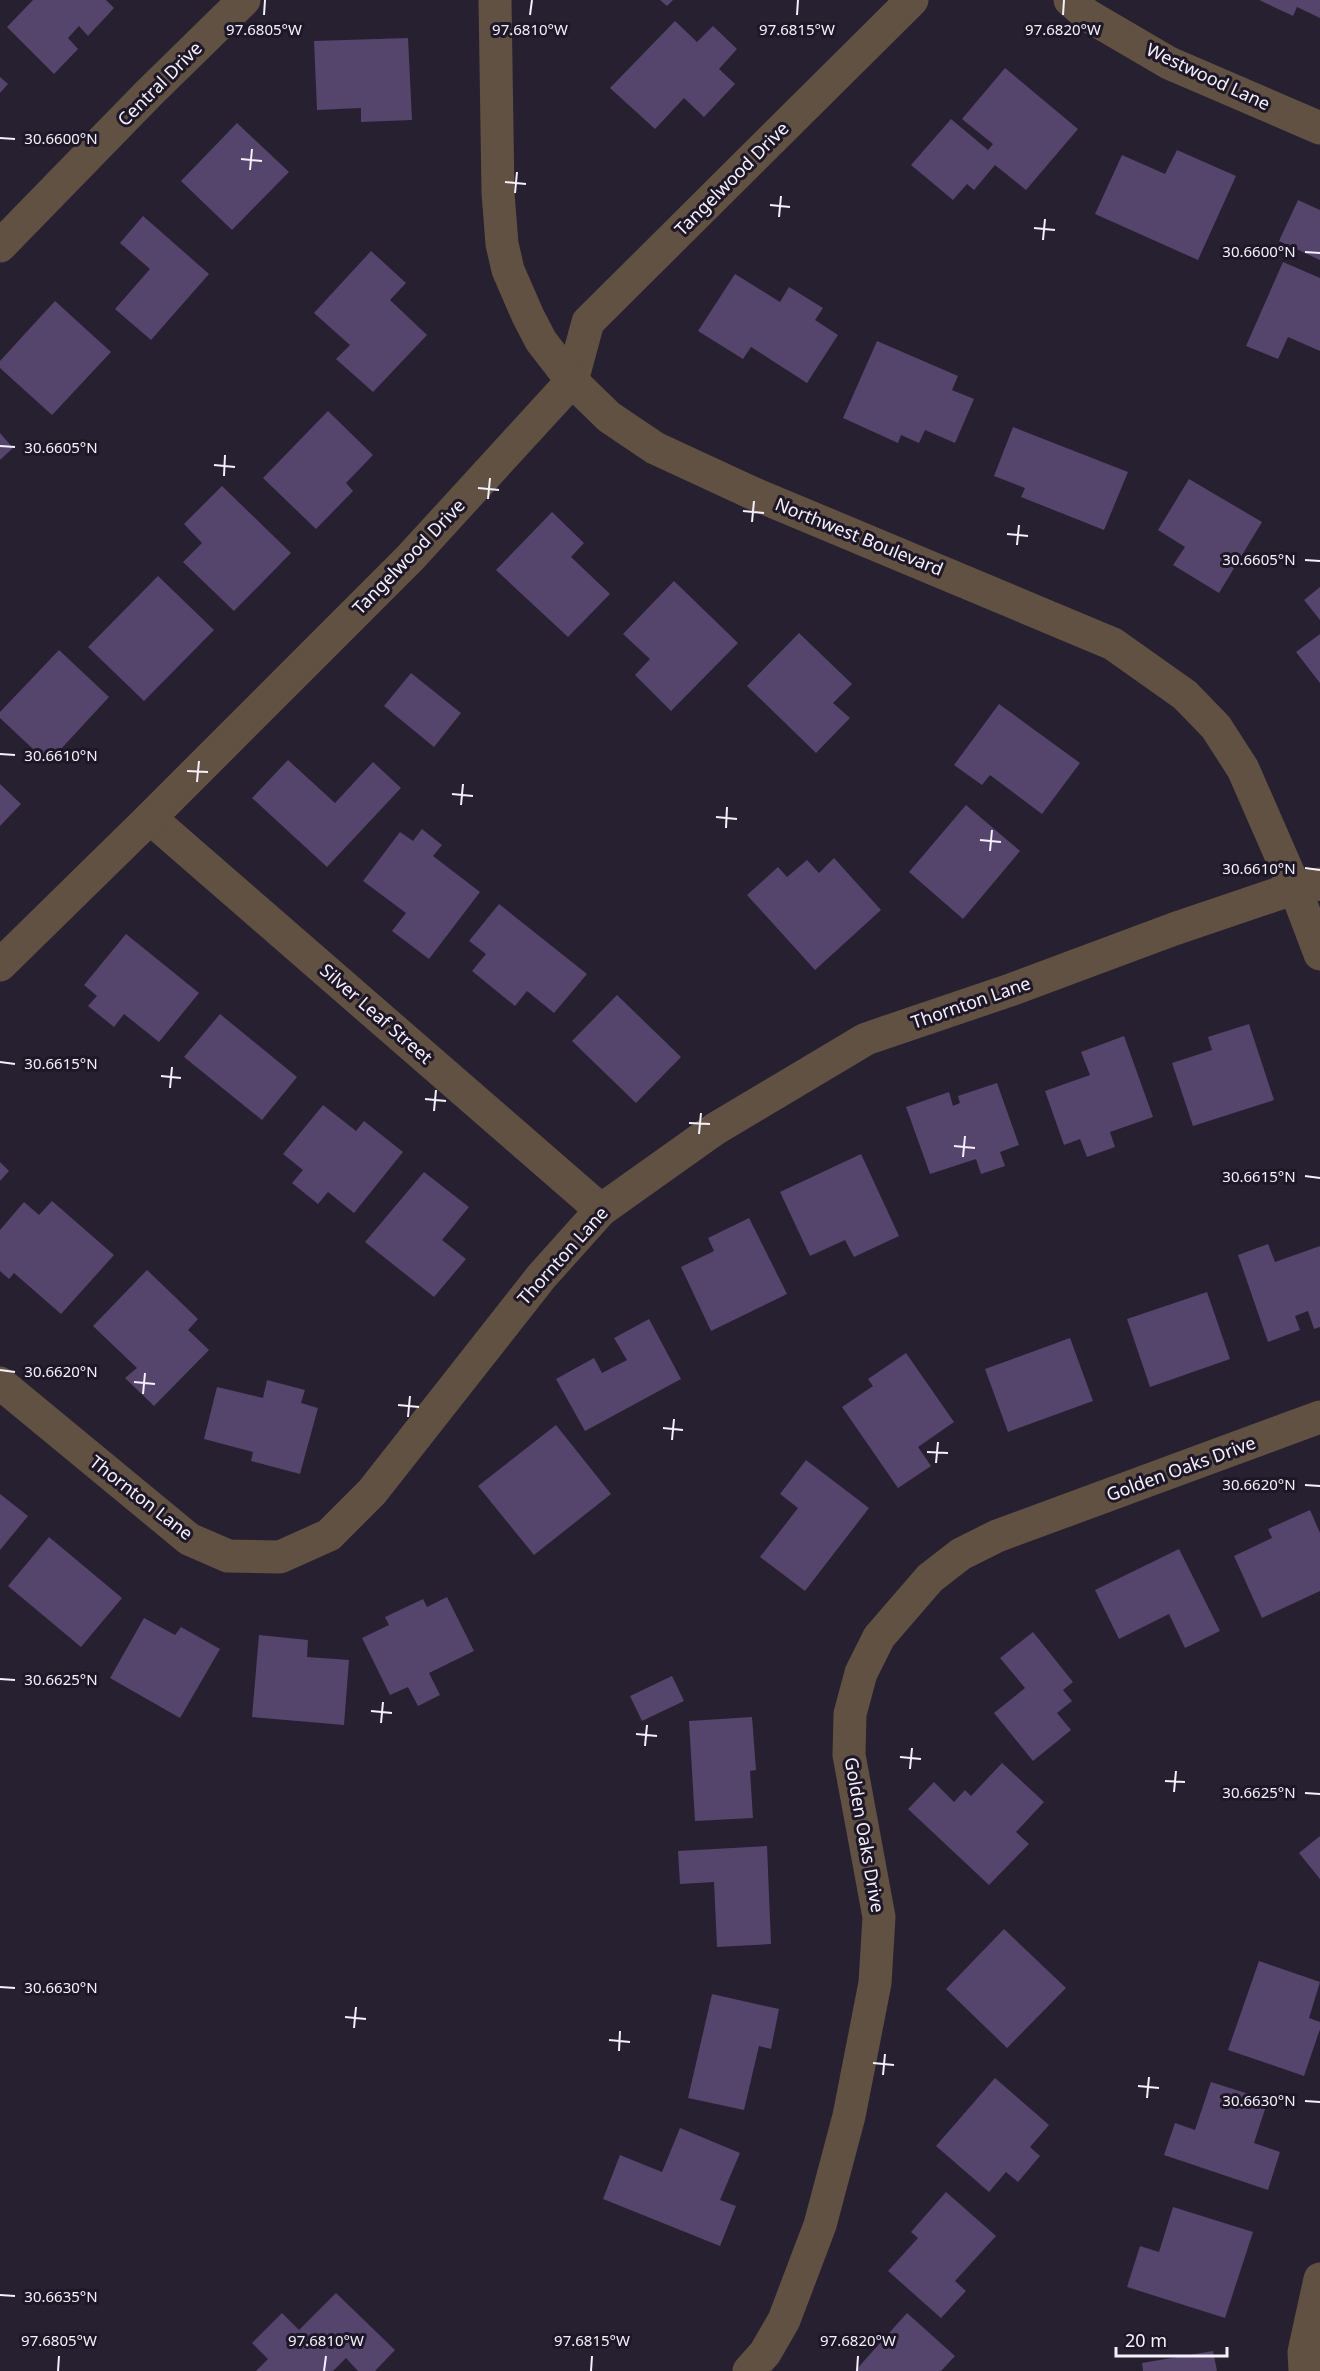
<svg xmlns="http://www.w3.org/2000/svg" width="1320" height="2371" viewBox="0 0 1320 2371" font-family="'Noto Sans',sans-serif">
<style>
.building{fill:#55446c}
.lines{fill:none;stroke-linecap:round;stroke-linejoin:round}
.minor{stroke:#605142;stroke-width:33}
.tertiary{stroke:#605142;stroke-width:33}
.ticks{fill:none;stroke:#f5f1fc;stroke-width:2}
.labels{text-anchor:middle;stroke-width:6;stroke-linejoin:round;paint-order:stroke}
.street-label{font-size:18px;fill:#f5f1fc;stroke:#1e1727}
.ticks-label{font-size:15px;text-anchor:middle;fill:#f5f1fc;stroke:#1e1727;stroke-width:6;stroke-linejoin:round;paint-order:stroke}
</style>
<rect width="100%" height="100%" fill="#272031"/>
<g class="building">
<polygon points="33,0 106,0 114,8 88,36 79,26 68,38 78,49 54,74 7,27"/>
<polygon points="660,0 673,0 667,6"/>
<polygon points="1259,0 1320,0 1320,18 1297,7 1293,16"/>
<polygon points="675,21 697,42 713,26 737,49 719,69 735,84 704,117 684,98 655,129 610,88"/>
<polygon points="408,38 412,120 361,122 361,108 317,110 314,41"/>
<polygon points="1005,68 1078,129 1026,190 995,165 974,190 967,184 953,200 911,165 951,119 988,150 993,144 962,119"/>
<polygon points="0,77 8,84 0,93"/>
<polygon points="237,123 289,172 232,230 181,181"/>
<polygon points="1177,150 1236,176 1198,260 1095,214 1122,155 1165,174"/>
<polygon points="1298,200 1320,210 1320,260 1279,241"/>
<polygon points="143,216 209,274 151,340 115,309 150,269 120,243"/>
<polygon points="371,251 406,283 390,300 427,335 373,392 336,359 350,345 314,313"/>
<polygon points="1283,262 1320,278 1320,351 1288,337 1278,359 1246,346"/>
<polygon points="735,274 780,302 789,287 823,308 815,320 838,335 807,383 751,347 743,359 698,331"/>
<polygon points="55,301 111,352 52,415 0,368 0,361"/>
<polygon points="877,341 958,376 952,390 974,399 955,443 925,430 919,443 901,435 898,443 843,418"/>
<polygon points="328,411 373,455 346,483 353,491 316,529 263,478"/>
<polygon points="1013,427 1128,472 1104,530 1021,497 1025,488 994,476"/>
<polygon points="0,433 13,448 0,460"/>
<polygon points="1189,479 1262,522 1219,593 1173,565 1185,547 1158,530"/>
<polygon points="222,486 291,553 234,611 183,562 202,543 184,524"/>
<polygon points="552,512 584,543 571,557 610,594 568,637 496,570"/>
<polygon points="158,576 214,630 144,701 88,647"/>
<polygon points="674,581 738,643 671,711 635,675 650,659 623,634"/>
<polygon points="1320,587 1320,620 1304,600"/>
<polygon points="799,633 852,684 833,703 850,718 816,753 747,686"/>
<polygon points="1320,634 1320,683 1296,652"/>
<polygon points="59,650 109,697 48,763 0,718 0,712"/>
<polygon points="411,673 461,713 434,747 384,706"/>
<polygon points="999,704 1080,763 1042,814 990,775 982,785 954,765"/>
<polygon points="288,760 335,803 373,762 401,788 327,867 252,798"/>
<polygon points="0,784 21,804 0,826"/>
<polygon points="966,805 1020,851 963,919 909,872"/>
<polygon points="422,829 442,845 433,856 480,892 429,959 392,931 406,913 363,881 400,832 413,841"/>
<polygon points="834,858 881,910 815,970 747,895 778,867 787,877 807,860 819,873"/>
<polygon points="499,904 587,974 554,1013 527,991 515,1006 472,971 486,954 469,941"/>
<polygon points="126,934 199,993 159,1042 124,1014 114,1027 88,1006 97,996 84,985"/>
<polygon points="617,995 681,1057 636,1103 572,1041"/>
<polygon points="220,1014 297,1077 262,1120 184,1057"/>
<polygon points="1249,1024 1274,1100 1193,1126 1172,1063 1212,1050 1208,1037"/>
<polygon points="1124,1036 1153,1117 1110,1132 1115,1147 1087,1157 1080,1139 1064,1145 1045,1091 1090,1075 1081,1052"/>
<polygon points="997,1083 1019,1145 1000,1152 1005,1166 981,1174 976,1159 930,1174 906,1107 949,1092 953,1106 960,1103 958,1096"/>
<polygon points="323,1105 356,1131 364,1121 403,1152 354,1213 328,1192 318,1204 292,1183 303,1170 283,1154"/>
<polygon points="861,1154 899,1236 854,1257 845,1240 810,1256 780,1192"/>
<polygon points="0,1162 9,1171 0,1181"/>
<polygon points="424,1172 469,1207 442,1240 466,1259 434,1297 365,1242"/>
<polygon points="52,1201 114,1255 61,1314 14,1273 9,1279 0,1271 0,1230 24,1202 39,1215"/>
<polygon points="749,1218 787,1294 711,1331 681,1267 714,1251 708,1238"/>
<polygon points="1268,1244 1275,1262 1320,1246 1320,1327 1314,1329 1308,1311 1295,1316 1300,1330 1268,1342 1238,1255"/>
<polygon points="147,1270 198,1319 188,1330 209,1350 154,1406 125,1378 137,1368 93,1326"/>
<polygon points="1207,1292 1230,1359 1150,1387 1127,1319"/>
<polygon points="649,1319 681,1379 585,1431 556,1379 594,1358 602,1373 627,1360 614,1338"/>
<polygon points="1070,1338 1093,1401 1008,1432 985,1369"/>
<polygon points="906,1353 954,1422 918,1447 931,1466 898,1488 842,1407 873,1386 868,1379"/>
<polygon points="267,1380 305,1390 301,1403 318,1408 300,1474 251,1461 253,1452 204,1439 217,1387 263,1398"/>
<polygon points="556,1425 611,1494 534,1555 478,1486"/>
<polygon points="806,1460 869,1508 805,1591 760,1557 798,1508 780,1494"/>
<polygon points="0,1494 28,1516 0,1550"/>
<polygon points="1310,1510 1320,1533 1320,1591 1262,1618 1234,1556 1272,1538 1268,1529"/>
<polygon points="49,1537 122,1598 81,1647 8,1586"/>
<polygon points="1179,1549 1220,1631 1185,1648 1169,1614 1119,1639 1095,1590"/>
<polygon points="447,1597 474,1651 429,1673 440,1695 418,1706 408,1687 390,1695 362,1638 389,1625 385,1617 423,1599 427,1607"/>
<polygon points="144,1618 175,1635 181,1627 220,1649 180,1718 110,1678"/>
<polygon points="1033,1632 1073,1682 1063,1690 1072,1701 1057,1713 1071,1730 1033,1761 994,1713 1025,1688 1000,1658"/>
<polygon points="259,1635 308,1640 307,1657 349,1660 344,1725 252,1717"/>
<polygon points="672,1676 684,1701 642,1721 630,1696"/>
<polygon points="752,1717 756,1770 750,1771 753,1818 695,1821 689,1721"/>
<polygon points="1002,1763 1044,1802 1016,1832 1029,1844 989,1885 908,1809 934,1782 954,1802 965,1790 971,1796"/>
<polygon points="1320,1836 1320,1879 1299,1853"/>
<polygon points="767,1846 771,1944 717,1947 714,1882 680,1884 678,1851"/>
<polygon points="1004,1929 1066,1988 1007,2048 946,1989"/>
<polygon points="1259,1961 1320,1982 1309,2018 1320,2022 1320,2029 1304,2076 1228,2050"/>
<polygon points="712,1994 779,2009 771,2049 759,2046 744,2110 688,2098"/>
<polygon points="995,2078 1049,2125 1030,2147 1040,2156 1018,2182 1006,2172 989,2192 936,2146"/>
<polygon points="1211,2082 1268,2100 1254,2143 1280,2152 1268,2190 1164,2155 1175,2123 1195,2130"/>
<polygon points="680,2128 740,2153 720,2200 736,2206 720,2246 603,2199 620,2155 662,2172"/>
<polygon points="946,2192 996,2236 955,2281 966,2291 941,2318 888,2271 918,2238 911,2232"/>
<polygon points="1173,2207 1253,2232 1225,2318 1127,2287 1140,2246 1159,2252"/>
<polygon points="336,2293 395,2350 375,2371 358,2371 346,2358 333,2371 256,2371 268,2359 252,2343 282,2313 299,2330"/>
<polygon points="907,2313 955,2356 941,2371 855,2371"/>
<polygon points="1213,2351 1217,2371 1143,2371 1142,2363"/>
</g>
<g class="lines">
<g class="minor">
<polyline points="1070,0 1087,15 1169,63 1320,128"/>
<polyline points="0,246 149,93 244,0"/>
<polyline points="150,818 601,1210"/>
<polyline points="0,965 150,818 410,558 572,381 588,322 912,0"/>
<polyline points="0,1383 189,1539 228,1556 280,1557 329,1535 372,1492 541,1277 601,1210 715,1129 866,1039 1013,989 1174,929 1295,888 1320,884"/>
<polyline points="749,2371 765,2353 784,2320 820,2225 849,2116 875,1983 879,1917 849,1755 850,1714 861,1673 879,1637 930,1578 961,1554 997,1536 1320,1417"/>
<polyline points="1305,2371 1304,2352 1320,2279"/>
</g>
<polyline class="tertiary" points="495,0 498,193 502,244 508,270 528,316 541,341 572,381 609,417 655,448 750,492 1113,644 1185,695 1216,727 1243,769 1295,888 1320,954"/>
</g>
<path class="ticks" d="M264 15 265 0M530 15 532 0M797 15 798 0M1063 15 1064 0M0 138 15 139M241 159 262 161M250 170 252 149M505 182 526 184M515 193 517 172M770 205 790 207M779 217 781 196M1034 228 1055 230M1043 240 1045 219M1305 252 1320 253M0 446 15 447M214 465 235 467M224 476 225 455M478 488 499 490M488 499 490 478M743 511 764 513M752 522 754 501M1007 534 1028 536M1017 545 1019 525M1305 560 1320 561M0 754 15 755M187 771 208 772M197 782 199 761M452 794 473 796M461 805 463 784M716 817 737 819M726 828 727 807M980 840 1001 842M990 851 992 830M1305 868 1320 870M0 1062 15 1064M161 1076 181 1078M170 1088 172 1067M425 1099 446 1101M434 1111 436 1090M689 1123 710 1124M699 1134 701 1113M954 1146 975 1148M963 1157 965 1136M1305 1176 1320 1178M0 1370 15 1372M134 1382 155 1384M143 1394 145 1373M398 1405 419 1407M408 1417 410 1396M663 1428 683 1430M672 1440 674 1419M927 1452 948 1453M936 1463 938 1442M1305 1485 1320 1486M0 1679 15 1680M371 1711 392 1713M381 1723 383 1702M636 1734 657 1736M645 1746 647 1725M900 1757 921 1759M910 1769 912 1748M1165 1781 1185 1782M1174 1792 1176 1771M1305 1793 1320 1794M0 1987 15 1988M345 2017 366 2019M354 2028 356 2007M609 2040 630 2042M619 2051 620 2031M873 2063 894 2065M883 2075 885 2054M1138 2086 1159 2088M1147 2098 1149 2077M1305 2101 1320 2102M0 2295 15 2296M58 2371 59 2356M324 2371 326 2356M591 2371 592 2356M857 2371 858 2356"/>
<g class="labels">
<g class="street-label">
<text transform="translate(1208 77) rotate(25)" y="6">Westwood Lane</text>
<text transform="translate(160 84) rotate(-45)" y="6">Central Drive</text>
<text transform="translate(732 179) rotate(-45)" y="6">Tangelwood Drive</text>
<text transform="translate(859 537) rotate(22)" y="6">Northwest Boulevard</text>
<text transform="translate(409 557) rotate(-46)" y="6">Tangelwood Drive</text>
<text transform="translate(971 1003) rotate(-19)" y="6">Thornton Lane</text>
<text transform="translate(376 1014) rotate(41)" y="6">Silver Leaf Street</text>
<text transform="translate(563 1256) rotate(-48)" y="6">Thornton Lane</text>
<text transform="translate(1181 1469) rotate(-20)" y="6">Golden Oaks Drive</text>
<text transform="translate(141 1498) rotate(38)" y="6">Thornton Lane</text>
<text transform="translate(864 1835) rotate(80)" y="6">Golden Oaks Drive</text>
</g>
</g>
<g class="ticks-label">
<text x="264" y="35">97.6805°W</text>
<text x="530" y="35">97.6810°W</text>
<text x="797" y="35">97.6815°W</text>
<text x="1063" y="35">97.6820°W</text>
<text x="61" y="144">30.6600°N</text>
<text x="1259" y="257">30.6600°N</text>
<text x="61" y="453">30.6605°N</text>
<text x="1259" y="565">30.6605°N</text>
<text x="61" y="761">30.6610°N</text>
<text x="1259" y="874">30.6610°N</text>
<text x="61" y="1069">30.6615°N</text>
<text x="1259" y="1182">30.6615°N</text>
<text x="61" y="1377">30.6620°N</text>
<text x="1259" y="1490">30.6620°N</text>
<text x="61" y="1685">30.6625°N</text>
<text x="1259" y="1798">30.6625°N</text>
<text x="61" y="1993">30.6630°N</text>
<text x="1259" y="2106">30.6630°N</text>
<text x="61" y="2302">30.6635°N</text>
<text x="59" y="2346">97.6805°W</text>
<text x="326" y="2346">97.6810°W</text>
<text x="592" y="2346">97.6815°W</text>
<text x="858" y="2346">97.6820°W</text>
</g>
<path d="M1116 2347v9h111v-9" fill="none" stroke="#f5f1fc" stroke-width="3"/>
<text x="1125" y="2347" font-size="18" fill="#f5f1fc" stroke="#1e1727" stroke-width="4.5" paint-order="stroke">20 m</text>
</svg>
